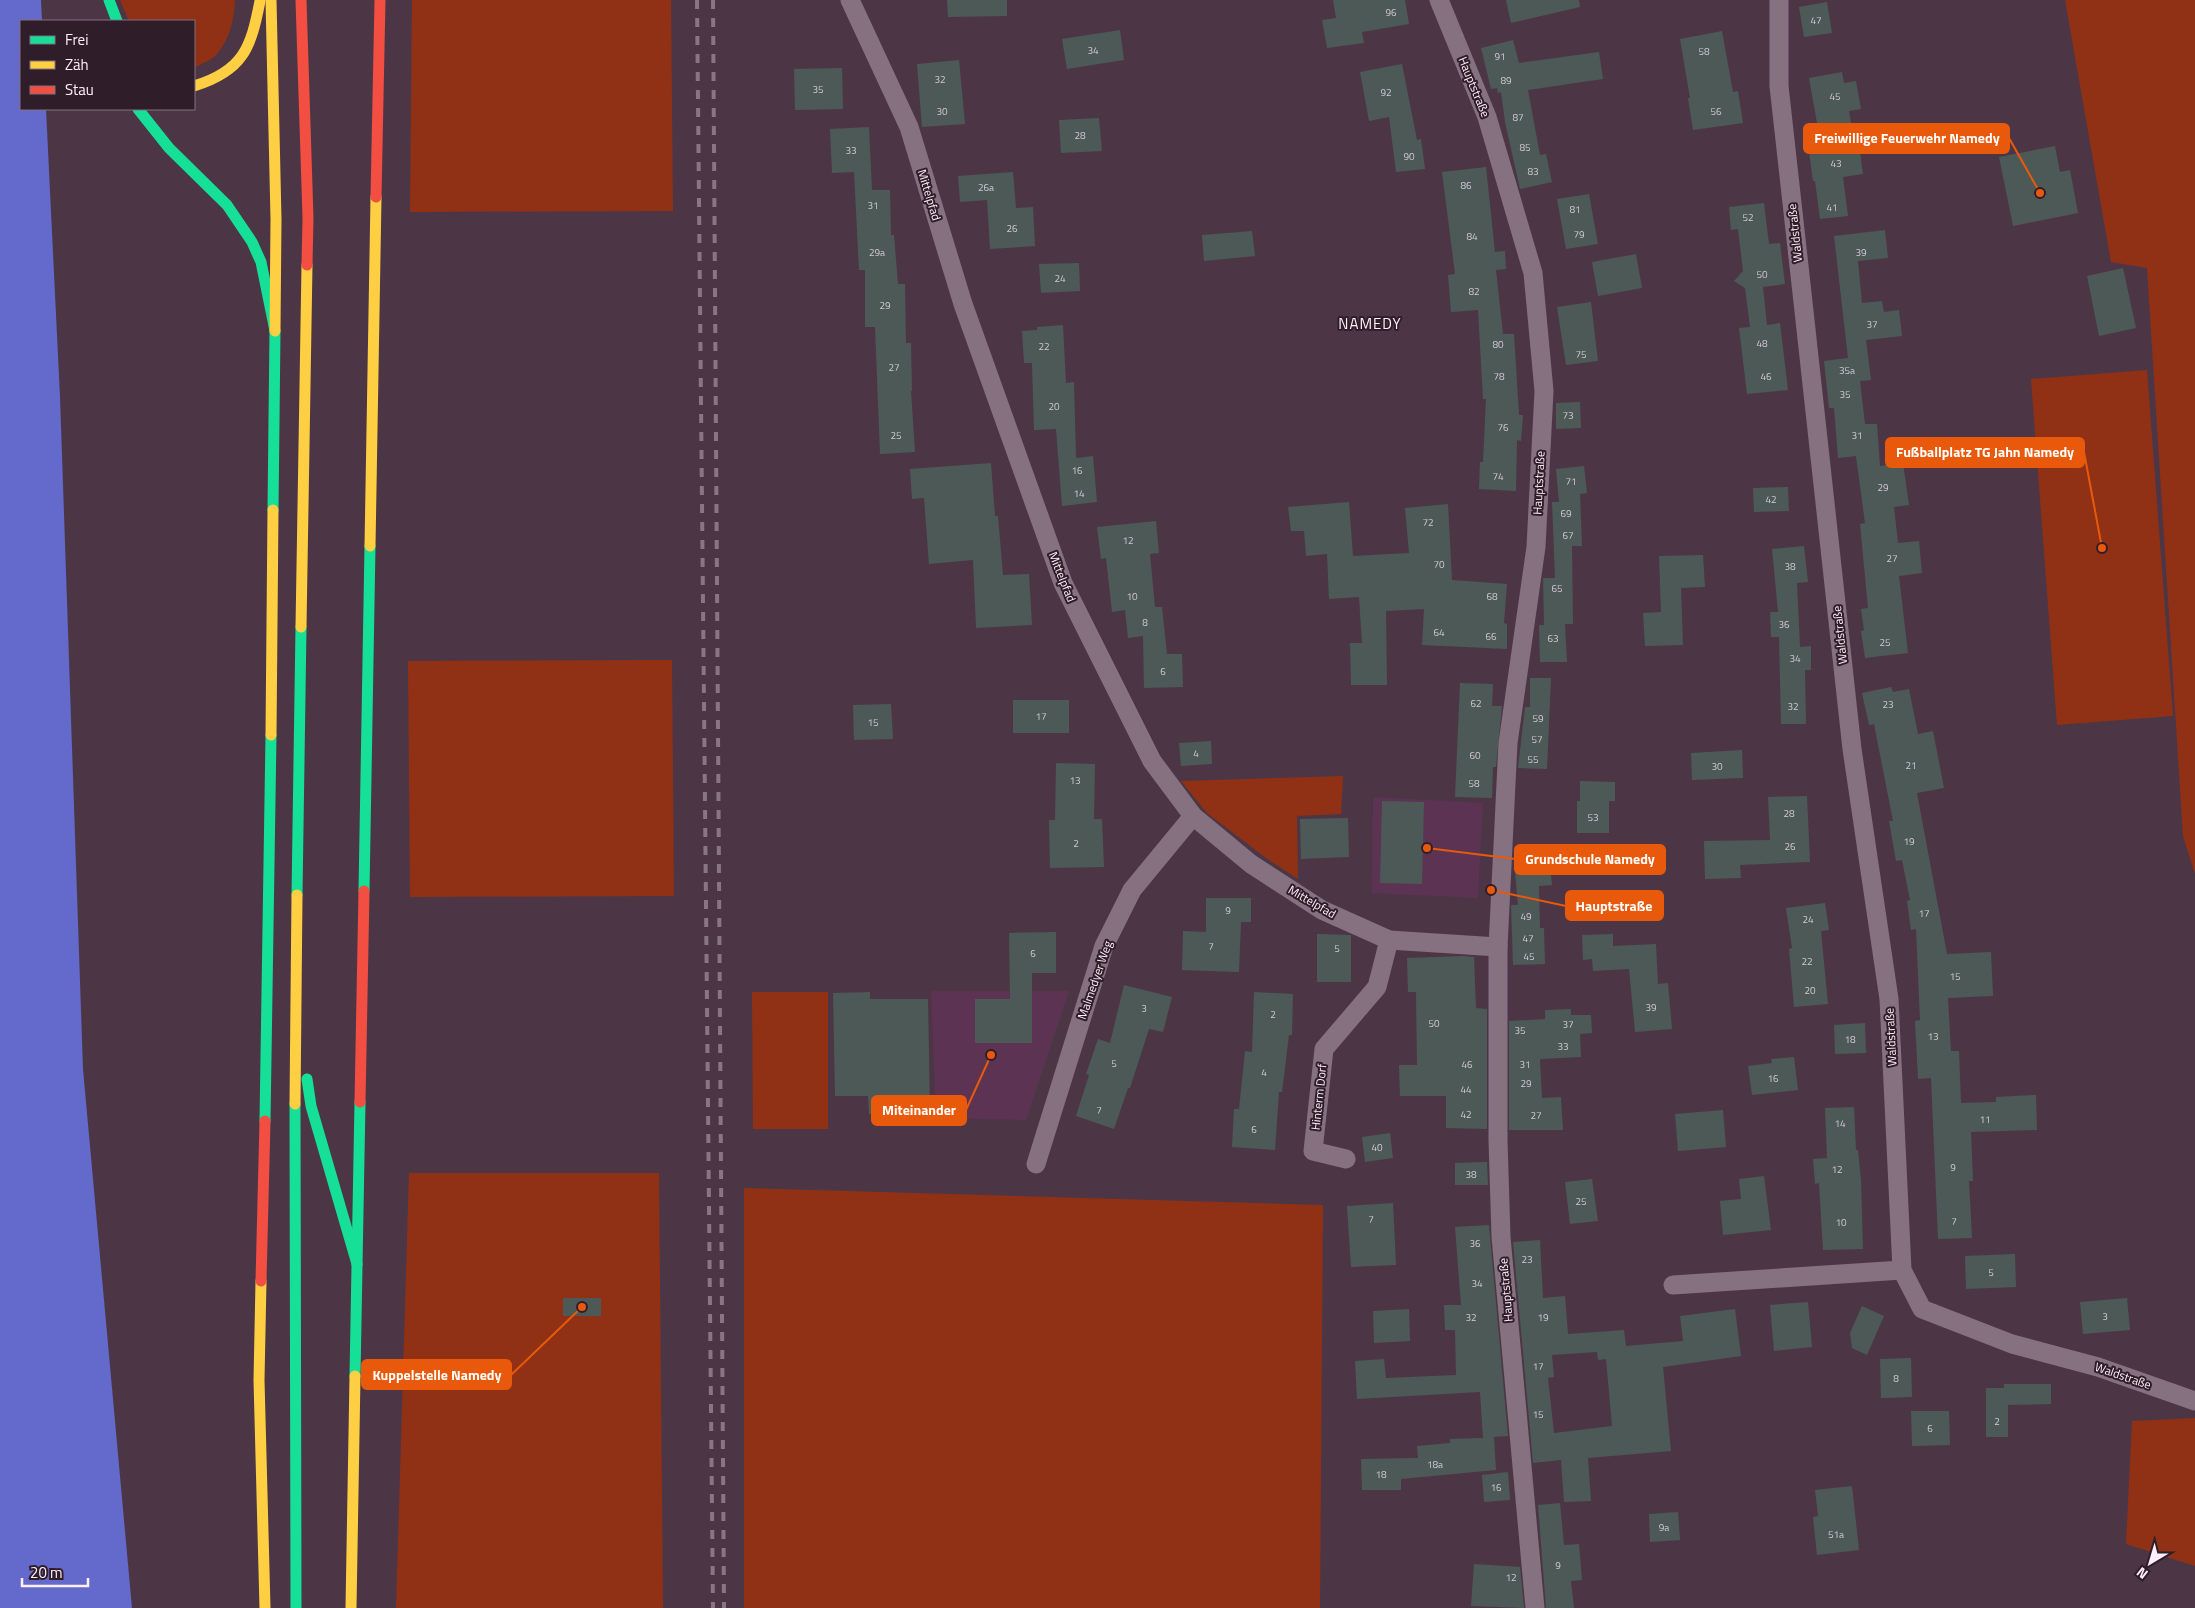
<svg xmlns="http://www.w3.org/2000/svg" width="2195" height="1608" viewBox="0 0 2195 1608" font-family="'Titillium Web',sans-serif">
<style>
.built{fill:#5c3352}
.green{fill:#903115}
.water{fill:#646acb}
.building{fill:#4d5957;fill-rule:evenodd}
.lines{fill:none;stroke-linecap:round;stroke-linejoin:round}
.street{stroke:#867181;stroke-width:19}
.fast{stroke:#16e098;stroke-width:11}
.slow{stroke:#ffcf43;stroke-width:11}
.jam{stroke:#f24e42;stroke-width:11}
.rail{stroke:#887682;stroke-width:4;stroke-dasharray:9 9;stroke-linecap:butt}
.labels{text-anchor:middle;stroke-width:4;stroke-linejoin:round;paint-order:stroke}
.number-label{font-size:10px;fill:#d2cad1}
.street-label{font-size:12px;fill:#ffeffa;stroke:#2f1d2a}
.quarter-label{font-size:15px;letter-spacing:1px;fill:#ffeffa;stroke:#2f1d2a}
.leader{fill:none;stroke:#e8590c;stroke-width:2}
.callout-dot{fill:#e8590c;stroke:#2f1d2a;stroke-width:2}
.callout{fill:#e8590c;stroke:#e8590c;stroke-width:2}
.callout-label{font-size:14px;text-anchor:middle;font-weight:bold;fill:#fff}
</style>
<rect width="100%" height="100%" fill="#4c3646"/>
<g class="built">
<polygon points="1373,797 1483,803 1478,898 1372,893"/>
<polygon points="931,991 1069,991 1026,1120 936,1118"/>
</g>
<g class="green">
<path d="M120 0H235C234 20 230 40 215 56 210 61 200 64 194 68V21H129Z"/>
<polygon points="412,0 671,0 673,211 410,212"/>
<polygon points="2065,0 2195,0 2195,874 2183,836 2147,268 2111,262"/>
<polygon points="2147,370 2173,716 2057,725 2031,379"/>
<polygon points="672,660 674,896 410,897 408,661"/>
<polygon points="1343,776 1341,814 1297,816 1298,879 1266,858 1207,813 1181,781"/>
<polygon points="752,992 828,992 828,1129 753,1129"/>
<polygon points="409,1173 659,1173 663,1608 396,1608"/>
<polygon points="744,1188 1323,1205 1320,1608 744,1608"/>
<polygon points="2195,1418 2195,1566 2126,1544 2132,1421"/>
</g>
<polygon class="water" points="0,0 41,0 42,21 21,21 21,109 46,109 60,397 83,1069 132,1608 0,1608"/>
<g class="building">
<polygon points="947,0 1007,0 1007,16 948,17"/>
<polygon points="1333,0 1405,0 1409,24 1362,32 1364,43 1327,48 1322,20 1336,18"/>
<polygon points="1506,0 1579,0 1580,7 1511,23"/>
<polygon points="1827,2 1832,33 1804,37 1799,7"/>
<polygon points="1120,30 1124,60 1067,69 1062,39"/>
<polygon points="1722,31 1733,92 1738,91 1743,123 1693,130 1688,98 1690,98 1680,39"/>
<polygon points="1513,40 1519,63 1599,52 1603,79 1528,90 1540,155 1546,154 1552,182 1520,189 1505,122 1501,92 1498,93 1497,88 1491,89 1481,48"/>
<polygon points="959,60 965,124 922,127 917,64"/>
<polygon points="1402,64 1417,140 1421,139 1425,169 1396,172 1389,117 1369,121 1360,72"/>
<polygon points="842,68 843,109 795,110 794,69"/>
<polygon points="1842,72 1844,83 1856,81 1861,109 1849,111 1855,146 1859,145 1863,174 1843,177 1848,216 1820,219 1815,181 1813,181 1809,152 1822,151 1809,78"/>
<polygon points="1099,118 1102,151 1061,153 1059,120"/>
<polygon points="869,127 872,190 890,190 891,235 894,235 898,284 905,284 906,343 911,343 912,391 911,391 915,452 880,454 875,327 865,327 865,270 859,270 854,172 832,173 830,129"/>
<polygon points="2055,146 2060,172 2070,170 2078,213 2013,226 1999,157"/>
<polygon points="1486,167 1495,252 1505,251 1506,269 1496,270 1503,334 1514,334 1519,415 1523,415 1521,441 1517,440 1516,491 1479,489 1480,462 1483,462 1486,399 1483,399 1478,310 1451,312 1448,275 1455,274 1442,172"/>
<polygon points="1013,172 1016,208 1033,207 1035,246 990,249 987,200 960,202 958,176"/>
<polygon points="1589,194 1598,244 1566,249 1557,199"/>
<polygon points="1764,203 1769,244 1780,243 1785,284 1763,287 1767,325 1780,323 1788,390 1747,394 1739,328 1750,327 1745,288 1734,281 1743,271 1738,229 1731,230 1729,207"/>
<polygon points="1885,230 1888,258 1858,261 1862,303 1882,301 1884,312 1899,310 1902,336 1866,340 1871,380 1860,381 1865,424 1877,424 1880,466 1903,463 1909,505 1894,507 1898,543 1919,541 1922,573 1899,576 1908,653 1865,658 1861,631 1864,630 1861,609 1868,608 1860,524 1865,523 1856,456 1838,458 1834,408 1829,408 1824,361 1848,358 1834,236"/>
<polygon points="1252,231 1255,256 1204,261 1202,235"/>
<polygon points="1636,254 1642,288 1598,296 1592,262"/>
<polygon points="1079,263 1080,291 1041,293 1039,264"/>
<polygon points="2123,268 2136,328 2099,336 2087,276"/>
<polygon points="1591,302 1598,361 1566,365 1557,307"/>
<polygon points="1063,325 1066,383 1074,382 1076,458 1093,456 1097,502 1062,506 1056,429 1034,430 1032,363 1024,363 1022,331 1037,330 1037,327"/>
<polygon points="1580,402 1581,428 1556,429 1556,403"/>
<polygon points="991,463 995,516 998,516 1003,575 1029,574 1032,625 976,628 973,560 929,564 924,498 912,499 910,469"/>
<polygon points="1584,466 1587,493 1580,494 1582,546 1572,546 1573,624 1565,624 1567,662 1540,662 1539,625 1544,625 1543,578 1555,578 1552,502 1559,502 1556,469"/>
<polygon points="1788,487 1789,511 1754,512 1753,488"/>
<polygon points="1349,502 1353,556 1409,553 1405,508 1448,504 1452,580 1507,584 1504,623 1507,624 1507,649 1422,645 1424,609 1386,611 1387,685 1351,685 1350,643 1362,643 1359,597 1329,599 1327,554 1306,556 1304,531 1291,531 1288,507"/>
<polygon points="1156,521 1159,553 1150,554 1155,607 1162,607 1167,654 1182,654 1183,687 1144,688 1143,636 1128,638 1125,610 1112,612 1106,558 1101,559 1097,527"/>
<polygon points="1804,546 1808,582 1797,583 1800,647 1811,646 1811,670 1805,670 1806,724 1781,724 1779,637 1771,637 1770,612 1778,612 1772,549"/>
<polygon points="1703,555 1705,587 1681,588 1683,645 1645,646 1643,613 1661,612 1659,556"/>
<polygon points="1530,678 1551,678 1547,769 1518,768 1525,707 1530,707"/>
<polygon points="1460,683 1493,684 1492,706 1502,706 1496,767 1493,767 1492,798 1455,797"/>
<polygon points="1891,687 1893,692 1909,689 1918,734 1933,731 1944,788 1917,793 1947,954 1991,952 1993,996 1948,998 1951,1051 1959,1051 1961,1103 1996,1102 1996,1097 2036,1095 2037,1130 1971,1132 1973,1181 1969,1181 1972,1238 1938,1239 1931,1078 1918,1079 1915,1021 1920,1020 1916,929 1911,930 1907,901 1910,900 1902,860 1896,861 1889,821 1893,821 1874,724 1869,725 1862,693"/>
<rect x="1013" y="700" width="56" height="33"/>
<polygon points="891,704 893,739 854,740 853,705"/>
<polygon points="1211,741 1212,764 1181,766 1179,743"/>
<polygon points="1742,750 1743,778 1692,780 1691,753"/>
<polygon points="1056,763 1095,764 1094,819 1102,819 1104,867 1050,868 1049,820 1055,820"/>
<polygon points="1580,781 1615,782 1615,801 1609,801 1609,833 1577,833 1577,801 1580,801"/>
<polygon points="1807,796 1810,862 1740,865 1741,878 1705,879 1704,841 1770,840 1768,797"/>
<polygon points="1382,801 1424,802 1422,884 1380,883"/>
<polygon points="1348,818 1349,857 1301,859 1300,819"/>
<polygon points="1549,857 1552,885 1539,886 1540,928 1544,928 1545,964 1513,965 1511,905 1518,905 1514,860"/>
<polygon points="1206,898 1251,898 1251,922 1241,922 1239,972 1182,970 1183,931 1206,932"/>
<polygon points="1825,903 1829,930 1821,931 1828,1004 1794,1007 1789,949 1792,948 1786,908"/>
<polygon points="1056,932 1056,973 1032,973 1032,1043 975,1043 975,999 1010,999 1009,933"/>
<polygon points="1317,934 1351,935 1351,982 1317,982"/>
<polygon points="1613,934 1613,946 1656,944 1658,984 1668,983 1672,1029 1635,1032 1629,969 1593,971 1592,959 1583,960 1582,935"/>
<polygon points="1462,956 1474,957 1476,1008 1487,1009 1487,1129 1446,1128 1446,1096 1400,1096 1399,1065 1417,1065 1416,992 1408,992 1407,958"/>
<polygon points="1124,985 1172,997 1163,1032 1149,1029 1130,1088 1128,1088 1114,1129 1076,1116 1089,1075 1086,1074 1098,1039 1110,1043"/>
<polygon points="870,992 870,999 928,999 930,1113 869,1114 868,1096 835,1096 833,993"/>
<polygon points="1254,992 1293,994 1292,1035 1289,1035 1282,1092 1279,1092 1275,1150 1232,1147 1234,1109 1239,1109 1245,1051 1252,1052"/>
<polygon points="1571,1009 1571,1015 1591,1015 1592,1033 1580,1034 1581,1057 1540,1059 1542,1098 1561,1097 1563,1130 1509,1130 1509,1021 1545,1019 1545,1010"/>
<polygon points="1865,1023 1866,1053 1835,1054 1834,1025"/>
<polygon points="1794,1057 1798,1090 1752,1095 1748,1066 1772,1063 1771,1059"/>
<polygon points="1854,1107 1856,1150 1858,1150 1861,1180 1863,1249 1823,1250 1819,1183 1815,1184 1813,1159 1827,1158 1825,1108"/>
<polygon points="1723,1110 1726,1147 1678,1151 1675,1114"/>
<polygon points="1390,1133 1393,1158 1365,1162 1362,1137"/>
<polygon points="1487,1162 1488,1185 1455,1185 1455,1163"/>
<polygon points="1764,1176 1771,1230 1723,1235 1720,1201 1741,1199 1739,1179"/>
<polygon points="1592,1179 1598,1221 1570,1224 1565,1182"/>
<polygon points="1393,1203 1396,1265 1351,1267 1347,1206"/>
<polygon points="1489,1225 1508,1436 1494,1437 1496,1470 1401,1479 1401,1490 1362,1490 1361,1459 1418,1458 1417,1446 1450,1443 1450,1439 1483,1438 1480,1392 1357,1399 1355,1361 1384,1359 1386,1378 1456,1375 1455,1330 1445,1330 1444,1305 1461,1305 1455,1227"/>
<path d="M1540 1240 1543 1298 1565 1296 1568 1334 1624 1330 1626 1346 1683 1341 1680 1316 1735 1309 1741 1356 1663 1367 1671 1451 1588 1458 1591 1501 1564 1502 1561 1460 1533 1463 1513 1242ZM1597 1352 1598 1360 1606 1359 1612 1426 1554 1433 1548 1378 1554 1377 1552 1355Z"/>
<polygon points="2015,1254 2016,1287 1966,1289 1965,1256"/>
<rect x="563" y="1298" width="38" height="18"/>
<polygon points="2127,1298 2130,1330 2083,1334 2080,1302"/>
<polygon points="1808,1302 1812,1347 1774,1351 1770,1305"/>
<polygon points="1862,1306 1884,1316 1867,1355 1852,1348 1850,1333"/>
<polygon points="1409,1309 1410,1341 1374,1343 1373,1311"/>
<polygon points="1911,1358 1912,1397 1881,1398 1880,1359"/>
<polygon points="2004,1384 2051,1384 2051,1404 2008,1405 2008,1437 1986,1437 1986,1388 2004,1388"/>
<polygon points="1911,1411 1949,1411 1950,1445 1912,1446"/>
<polygon points="1508,1472 1510,1500 1484,1502 1482,1475"/>
<polygon points="1852,1486 1859,1550 1817,1555 1813,1517 1818,1516 1815,1490"/>
<polygon points="1560,1503 1564,1545 1579,1544 1582,1580 1571,1581 1574,1608 1546,1608 1538,1505"/>
<polygon points="1678,1512 1680,1540 1650,1542 1649,1514"/>
<polygon points="1474,1564 1520,1567 1524,1608 1471,1606"/>
</g>
<g class="lines">
<g class="street">
<polyline points="850,0 909,127 963,304 1063,583 1152,761 1193,816 1251,864 1322,910 1389,940 1498,947"/>
<polyline points="1439,0 1487,117 1533,273 1544,391 1536,547 1508,743 1498,947 1498,1140 1501,1237 1535,1608"/>
<polyline points="1779,0 1779,86 1802,293 1852,749 1889,999 1902,1270 1922,1309 2012,1344 2098,1367 2195,1401"/>
<polyline points="1346,1159 1313,1151 1324,1049 1377,987 1389,940"/>
<polyline points="1036,1164 1104,946 1132,890 1193,816"/>
<polyline points="1673,1285 1902,1270"/>
</g>
<g class="fast">
<polyline points="109,0 117,21"/>
<polyline points="138,109 169,148 227,205 252,242 261,262 275,331 273,510"/>
<polyline points="364,891 370,546"/>
<polyline points="297,895 301,627"/>
<polyline points="307,1079 311,1106 357,1264"/>
<polyline points="295,1104 296,1608"/>
<polyline points="265,1121 271,735"/>
<polyline points="355,1376 360,1102"/>
</g>
<g class="slow">
<polyline points="271,0 276,219 275,331"/>
<path d="M194 86C243 71 251 48 260 1"/>
<polyline points="370,546 376,197"/>
<polyline points="301,627 307,265"/>
<polyline points="271,735 273,510"/>
<polyline points="295,1104 297,895"/>
<polyline points="261,1281 259,1380 265,1608"/>
<polyline points="351,1608 355,1376"/>
</g>
<g class="jam">
<polyline points="301,0 308,218 307,265"/>
<polyline points="376,197 380,0"/>
<polyline points="360,1102 364,891"/>
<polyline points="261,1281 265,1121"/>
</g>
<g class="rail">
<polyline points="697,0 713,1608"/>
<polyline points="713,0 724,1608"/>
</g>
</g>
<g class="labels">
<g class="number-label">
<text x="1391" y="16">96</text>
<text x="1816" y="24">47</text>
<text x="1093" y="54">34</text>
<text x="1704" y="55">58</text>
<text x="1500" y="60">91</text>
<text x="940" y="83">32</text>
<text x="1506" y="84">89</text>
<text x="818" y="93">35</text>
<text x="1386" y="96">92</text>
<text x="1835" y="100">45</text>
<text x="942" y="115">30</text>
<text x="1716" y="115">56</text>
<text x="1518" y="121">87</text>
<text x="1080" y="139">28</text>
<text x="1525" y="151">85</text>
<text x="851" y="154">33</text>
<text x="1409" y="160">90</text>
<text x="1836" y="167">43</text>
<text x="1533" y="175">83</text>
<text x="1466" y="189">86</text>
<text x="986" y="191">26a</text>
<text x="873" y="209">31</text>
<text x="1832" y="211">41</text>
<text x="1575" y="213">81</text>
<text x="1748" y="221">52</text>
<text x="1012" y="232">26</text>
<text x="1579" y="238">79</text>
<text x="1472" y="240">84</text>
<text x="877" y="256">29a</text>
<text x="1861" y="256">39</text>
<text x="1762" y="278">50</text>
<text x="1060" y="282">24</text>
<text x="1474" y="295">82</text>
<text x="885" y="309">29</text>
<text x="1872" y="328">37</text>
<text x="1762" y="347">48</text>
<text x="1498" y="348">80</text>
<text x="1044" y="350">22</text>
<text x="1581" y="358">75</text>
<text x="894" y="371">27</text>
<text x="1847" y="374">35a</text>
<text x="1499" y="380">78</text>
<text x="1766" y="380">46</text>
<text x="1845" y="398">35</text>
<text x="1054" y="410">20</text>
<text x="1568" y="419">73</text>
<text x="1503" y="431">76</text>
<text x="896" y="439">25</text>
<text x="1857" y="439">31</text>
<text x="1077" y="474">16</text>
<text x="1498" y="480">74</text>
<text x="1571" y="485">71</text>
<text x="1883" y="491">29</text>
<text x="1079" y="497">14</text>
<text x="1771" y="503">42</text>
<text x="1566" y="517">69</text>
<text x="1428" y="526">72</text>
<text x="1568" y="539">67</text>
<text x="1128" y="544">12</text>
<text x="1892" y="562">27</text>
<text x="1439" y="568">70</text>
<text x="1790" y="570">38</text>
<text x="1557" y="592">65</text>
<text x="1132" y="600">10</text>
<text x="1492" y="600">68</text>
<text x="1145" y="626">8</text>
<text x="1784" y="628">36</text>
<text x="1439" y="636">64</text>
<text x="1491" y="640">66</text>
<text x="1553" y="642">63</text>
<text x="1885" y="646">25</text>
<text x="1795" y="662">34</text>
<text x="1163" y="675">6</text>
<text x="1476" y="707">62</text>
<text x="1888" y="708">23</text>
<text x="1793" y="710">32</text>
<text x="1041" y="720">17</text>
<text x="1538" y="722">59</text>
<text x="873" y="726">15</text>
<text x="1537" y="743">57</text>
<text x="1196" y="757">4</text>
<text x="1475" y="759">60</text>
<text x="1533" y="763">55</text>
<text x="1911" y="769">21</text>
<text x="1717" y="770">30</text>
<text x="1075" y="784">13</text>
<text x="1474" y="787">58</text>
<text x="1789" y="817">28</text>
<text x="1593" y="821">53</text>
<text x="1909" y="845">19</text>
<text x="1076" y="847">2</text>
<text x="1790" y="850">26</text>
<text x="1228" y="914">9</text>
<text x="1924" y="917">17</text>
<text x="1526" y="920">49</text>
<text x="1808" y="923">24</text>
<text x="1528" y="942">47</text>
<text x="1211" y="950">7</text>
<text x="1337" y="952">5</text>
<text x="1033" y="957">6</text>
<text x="1529" y="960">45</text>
<text x="1807" y="965">22</text>
<text x="1955" y="980">15</text>
<text x="1810" y="994">20</text>
<text x="1651" y="1011">39</text>
<text x="1144" y="1012">3</text>
<text x="1273" y="1018">2</text>
<text x="1434" y="1027">50</text>
<text x="1568" y="1028">37</text>
<text x="1520" y="1034">35</text>
<text x="1933" y="1040">13</text>
<text x="1850" y="1043">18</text>
<text x="1563" y="1050">33</text>
<text x="1114" y="1067">5</text>
<text x="1467" y="1068">46</text>
<text x="1525" y="1068">31</text>
<text x="1264" y="1076">4</text>
<text x="1773" y="1082">16</text>
<text x="1526" y="1087">29</text>
<text x="1466" y="1093">44</text>
<text x="1099" y="1114">7</text>
<text x="1466" y="1118">42</text>
<text x="1536" y="1119">27</text>
<text x="1985" y="1123">11</text>
<text x="1840" y="1127">14</text>
<text x="1254" y="1133">6</text>
<text x="1377" y="1151">40</text>
<text x="1953" y="1171">9</text>
<text x="1837" y="1173">12</text>
<text x="1471" y="1178">38</text>
<text x="1581" y="1205">25</text>
<text x="1371" y="1223">7</text>
<text x="1954" y="1225">7</text>
<text x="1841" y="1226">10</text>
<text x="1475" y="1247">36</text>
<text x="1527" y="1263">23</text>
<text x="1991" y="1276">5</text>
<text x="1477" y="1287">34</text>
<text x="2105" y="1320">3</text>
<text x="1471" y="1321">32</text>
<text x="1543" y="1321">19</text>
<text x="1538" y="1370">17</text>
<text x="1896" y="1382">8</text>
<text x="1538" y="1418">15</text>
<text x="1997" y="1425">2</text>
<text x="1930" y="1432">6</text>
<text x="1435" y="1468">18a</text>
<text x="1381" y="1478">18</text>
<text x="1496" y="1491">16</text>
<text x="1664" y="1531">9a</text>
<text x="1836" y="1538">51a</text>
<text x="1558" y="1569">9</text>
<text x="1511" y="1581">12</text>
</g>
<g class="street-label">
<text transform="translate(1474 87) rotate(68)" y="4">Hauptstraße</text>
<text transform="translate(929 195) rotate(73)" y="4">Mittelpfad</text>
<text transform="translate(1795 233) rotate(-96)" y="4">Waldstraße</text>
<text transform="translate(1539 483) rotate(-87)" y="4">Hauptstraße</text>
<text transform="translate(1062 577) rotate(68)" y="4">Mittelpfad</text>
<text transform="translate(1840 635) rotate(-96)" y="4">Waldstraße</text>
<text transform="translate(1312 902) rotate(30)" y="4">Mittelpfad</text>
<text transform="translate(1095 980) rotate(-71)" y="4">Malmedyer Weg</text>
<text transform="translate(1891 1037) rotate(-93)" y="4">Waldstraße</text>
<text transform="translate(1319 1097) rotate(-84)" y="4">Hinterm Dorf</text>
<text transform="translate(1506 1290) rotate(-95)" y="4">Hauptstraße</text>
<text transform="translate(2123 1376) rotate(19)" y="4">Waldstraße</text>
</g>
<g class="quarter-label">
<text x="1370" y="329">NAMEDY</text>
</g>
</g>
<path class="leader" d="M2040 193L2009 138M2102 548L2084 452M1427 848L1515 859M1491 890L1566 906M991 1055L966 1110M582 1307L511 1375"/>
<g class="callout-dot">
<circle cx="2040" cy="193" r="5"/>
<circle cx="2102" cy="548" r="5"/>
<circle cx="1427" cy="848" r="5"/>
<circle cx="1491" cy="890" r="5"/>
<circle cx="991" cy="1055" r="5"/>
<circle cx="582" cy="1307" r="5"/>
</g>
<g class="callout">
<rect x="1804" y="124" width="205" height="29" rx="5"/>
<rect x="1886" y="438" width="198" height="29" rx="5"/>
<rect x="1515" y="845" width="150" height="29" rx="5"/>
<rect x="1566" y="891" width="97" height="29" rx="5"/>
<rect x="872" y="1096" width="94" height="29" rx="5"/>
<rect x="362" y="1360" width="149" height="29" rx="5"/>
</g>
<g class="callout-label">
<text x="1907" y="143">Freiwillige Feuerwehr Namedy</text>
<text x="1985" y="457">Fußballplatz TG Jahn Namedy</text>
<text x="1590" y="864">Grundschule Namedy</text>
<text x="1614" y="911">Hauptstraße</text>
<text x="919" y="1115">Miteinander</text>
<text x="437" y="1380">Kuppelstelle Namedy</text>
</g>
<rect x="20" y="20" width="175" height="90" fill="#2f1d2a" stroke="#82717d"/>
<rect x="30" y="36" width="25" height="8" fill="#16e098" stroke="#82717d"/>
<text x="65" y="45" font-size="15" fill="#ffeffa">Frei</text>
<rect x="30" y="61" width="25" height="8" fill="#ffcf43" stroke="#82717d"/>
<text x="65" y="70" font-size="15" fill="#ffeffa">Zäh</text>
<rect x="30" y="86" width="25" height="8" fill="#f24e42" stroke="#82717d"/>
<text x="65" y="95" font-size="15" fill="#ffeffa">Stau</text>
<g transform="translate(2150 1563) rotate(218)" stroke="#2f1d2a" stroke-width="4" paint-order="stroke">
<path d="M0-4L9 19L0 12L-9 19Z" fill="#ffeffa"/>
<text y="-8" font-size="14" font-weight="bold" text-anchor="middle" fill="#ffeffa">N</text>
</g>
<path d="M22 1578v8h66v-8" fill="none" stroke="#ffeffa" stroke-width="2.5"/>
<text x="30" y="1578" font-size="15" fill="#ffeffa" stroke="#2f1d2a" stroke-width="4" paint-order="stroke">20 m</text>
</svg>
